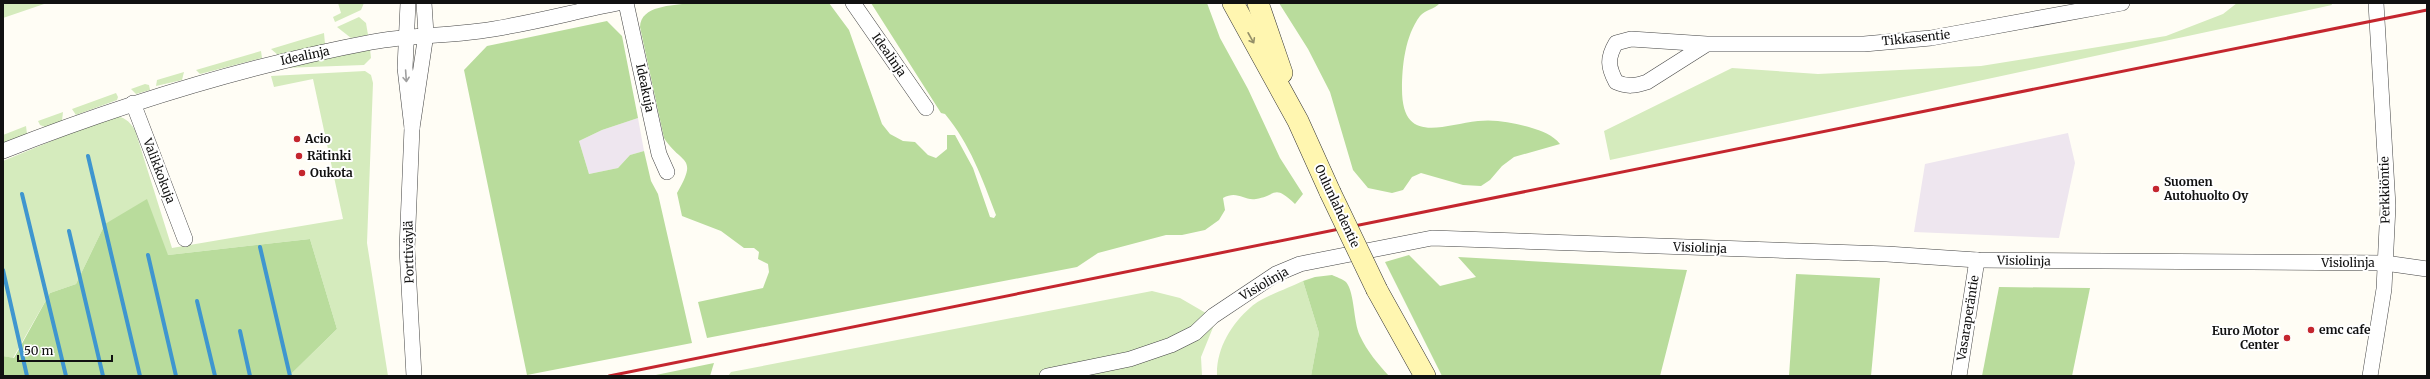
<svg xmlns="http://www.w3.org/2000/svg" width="2430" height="379" viewBox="0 0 2430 379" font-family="Merriweather,serif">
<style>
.industrial{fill:#eee6ef}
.green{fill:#d5ebbd}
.forest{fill:#b9dc9c}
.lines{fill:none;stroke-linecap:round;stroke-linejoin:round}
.stream{stroke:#3f96cf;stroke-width:4}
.minor-casing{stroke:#444;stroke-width:16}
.secondary-casing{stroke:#333;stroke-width:22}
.minor{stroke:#fff;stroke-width:15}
.secondary{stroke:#fff6b0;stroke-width:21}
.rail{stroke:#c4262e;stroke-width:3}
.secondary-bridge-casing{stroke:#333;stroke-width:22;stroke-linecap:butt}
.secondary-bridge{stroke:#fff6b0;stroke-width:21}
.oneway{stroke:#948f68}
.oneway2{stroke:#a0a0a0}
.poi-dot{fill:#c4262e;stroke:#fff;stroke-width:1.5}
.labels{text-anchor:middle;stroke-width:4;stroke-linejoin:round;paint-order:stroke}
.street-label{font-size:12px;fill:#111;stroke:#fff}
.poi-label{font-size:12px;font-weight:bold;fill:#111;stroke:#fff;text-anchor:start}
</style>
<rect width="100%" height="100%" fill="#fffdf5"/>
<g class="industrial">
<polygon points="638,118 644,151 630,155 618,168 589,174 579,141 602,130"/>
<polygon points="2068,133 2075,163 2059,238 1914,232 1925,164"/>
</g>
<g class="green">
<polygon points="3,3 47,3 3,18"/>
<polygon points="338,3 364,3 361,10 335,22 333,17 341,13"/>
<polygon points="2237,3 2331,3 2332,5 1610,160 1604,131 1732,68 1818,74 1981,66 2166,36 2223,14"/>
<polygon points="359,17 366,23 368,35 351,38 337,27"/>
<polygon points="324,33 325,44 278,55 271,49"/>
<polygon points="370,49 371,58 364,65 282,68"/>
<polygon points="261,51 262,58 200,74 196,70"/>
<path d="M365 71 371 75 373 83 367 243 388 376H289L337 329 310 239 168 255 105 224 76 284 50 293 13 358 3 356V161L112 116C124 116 129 121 135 130L172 248 343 219 313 79 274 87 271 76Z"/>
<polygon points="184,72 182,80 156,86 157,80"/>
<polygon points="145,84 149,85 150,90 136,94 131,89"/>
<polygon points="116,93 118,97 117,100 76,115 72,109"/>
<polygon points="63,112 62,121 45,127 40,125 38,121"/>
<polygon points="26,126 27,134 3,143 3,135"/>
<path d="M1303 281 1319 333 1311 376H1217C1216 349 1231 324 1251 307 1262 297 1289 288 1303 281Z"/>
<polygon points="1152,291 1180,298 1211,316 1214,325 1201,357 1202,376 728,376 731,372"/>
</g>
<g class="forest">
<path d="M689 3H829L849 30 882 124 890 134 903 141 915 142 928 155 936 158 947 149V135H955L973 168 990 217 994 218 996 215C982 178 970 144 945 114L941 113 871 3H1207L1220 38 1248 89 1280 158 1303 194 1295 204C1273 184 1278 195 1256 199 1243 201 1238 190 1223 198L1225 210 1219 220 1205 230 1182 235H1166L1098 253 1077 267 707 338 698 302 763 288 769 272 768 264 758 259 759 252 754 248H744L721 231 682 216 677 193C699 155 681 165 664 138L640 27C641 5 672 6 689 3Z"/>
<path d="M1279 3H1440C1435 9 1425 10 1420 16 1405 36 1402 66 1402 89 1402 145 1442 125 1478 121 1497 119 1514 123 1532 128 1542 131 1553 135 1560 144L1514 157 1502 166 1490 180 1481 186 1463 185 1421 173 1412 177 1403 190 1392 193 1368 188 1353 170 1330 92 1308 49Z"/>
<polygon points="607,21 622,36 638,118 602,130 579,141 589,174 618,168 630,155 644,151 651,181 658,194 692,343 527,375 464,70 487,46"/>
<polygon points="147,199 168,255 310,239 337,329 289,376 3,376 3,356 14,358 50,293 76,284 105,224"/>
<polygon points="1409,255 1440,286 1476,277 1458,257 1687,270 1660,376 1442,376 1385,262"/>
<polygon points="1796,274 1880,278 1871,376 1789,376"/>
<path d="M1332 275C1336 277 1343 279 1346 282 1355 293 1353 321 1360 336 1367 351 1378 364 1389 376H1311L1319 333 1303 281 1315 277Z"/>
<polygon points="1999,287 2090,288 2072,376 1982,376"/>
<polygon points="714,363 710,376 651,376"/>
</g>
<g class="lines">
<g class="stream">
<polyline points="88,156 140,376"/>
<polyline points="22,194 66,376"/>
<polyline points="69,231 103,376"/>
<polyline points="260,247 290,376"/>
<polyline points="148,255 176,376"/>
<polyline points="3,270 27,376"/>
<polyline points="197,301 215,376"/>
<polyline points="240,331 250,376"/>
</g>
<defs>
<g id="minor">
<polyline points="408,3 405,68 412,128 426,34 424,3"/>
<polyline points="626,3 659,154 667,172"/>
<polyline points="853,3 926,108"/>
<path d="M1707 44 1647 82C1635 86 1627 87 1616 82 1608 67 1607 58 1616 43L1631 39 1707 44H1864L1931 38 2122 3"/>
<polyline points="133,103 185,239"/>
<polyline points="412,128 407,249 414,376"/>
<path d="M3 151C123 104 245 66 372 42 408 35 444 36 480 31 526 25 572 12 618 3"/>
<polyline points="1047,376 1130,359 1171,345 1195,333 1213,316 1276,274 1300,264 1432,238 1887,254 1977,260 2385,263 2427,269"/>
<polyline points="1959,376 1977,260"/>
<polyline points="2370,376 2384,289 2388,206 2376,3"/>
</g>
<g id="secondary">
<polyline points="1233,3 1298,121 1330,192"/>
<polyline points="1258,3 1282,73"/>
<polyline points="1377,290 1425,376"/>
</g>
</defs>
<use href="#minor" class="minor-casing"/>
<use href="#secondary" class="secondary-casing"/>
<use href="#minor" class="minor"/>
<use href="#secondary" class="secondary"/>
<polyline class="rail" points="609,376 2427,10"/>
<defs>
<polyline id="secondary-bridge" points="1330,192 1377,290"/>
</defs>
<use href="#secondary-bridge" class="secondary-bridge-casing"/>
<use href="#secondary-bridge" class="secondary-bridge"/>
</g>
<defs><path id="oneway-shaft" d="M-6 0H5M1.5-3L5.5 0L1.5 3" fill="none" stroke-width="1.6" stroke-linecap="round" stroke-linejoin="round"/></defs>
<use class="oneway" href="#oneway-shaft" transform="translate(1251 38) rotate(61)"/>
<use class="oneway2" href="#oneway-shaft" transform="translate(406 76) rotate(86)"/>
<g class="poi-dot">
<circle cx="297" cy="139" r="4"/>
<circle cx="299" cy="156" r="4"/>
<circle cx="302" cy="173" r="4"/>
<circle cx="2156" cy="189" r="4"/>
<circle cx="2311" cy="330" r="4"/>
<circle cx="2287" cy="338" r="4"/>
</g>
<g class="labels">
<g class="street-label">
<text transform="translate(1916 38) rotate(-6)" y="4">Tikkasentie</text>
<text transform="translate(889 55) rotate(55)" y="4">Idealinja</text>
<text transform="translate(305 56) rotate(-12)" y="4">Idealinja</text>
<text transform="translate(645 88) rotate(78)" y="4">Ideakuja</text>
<text transform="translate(159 171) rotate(69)" y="4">Valikkokuja</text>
<text transform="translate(2385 190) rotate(-91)" y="4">Perkkiöntie</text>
<text transform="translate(1337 206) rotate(65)" y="4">Oulunlahdentie</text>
<text transform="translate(1700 248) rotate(2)" y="4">Visiolinja</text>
<text transform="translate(409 252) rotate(-91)" y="4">Porttiväylä</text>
<text transform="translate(2024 261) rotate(1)" y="4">Visiolinja</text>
<text x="2348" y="267">Visiolinja</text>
<text transform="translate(1264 284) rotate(-30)" y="4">Visiolinja</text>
<text transform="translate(1968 318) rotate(-81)" y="4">Vasaraperäntie</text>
</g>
<g class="poi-label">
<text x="305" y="143">Acio</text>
<text x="307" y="160">Rätinki</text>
<text x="310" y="177">Oukota</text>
<text x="2164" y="186">Suomen<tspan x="2164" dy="14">Autohuolto Oy</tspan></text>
<text x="2319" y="334">emc cafe</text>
<text x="2279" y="335" text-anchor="end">Euro Motor<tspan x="2279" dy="14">Center</tspan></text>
</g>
</g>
<rect width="2430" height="379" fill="none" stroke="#111111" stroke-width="8"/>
<path d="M18 355v6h94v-6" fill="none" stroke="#111111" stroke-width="2"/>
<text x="24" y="355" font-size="12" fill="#111111" stroke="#ffffff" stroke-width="3" paint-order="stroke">50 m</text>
</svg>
